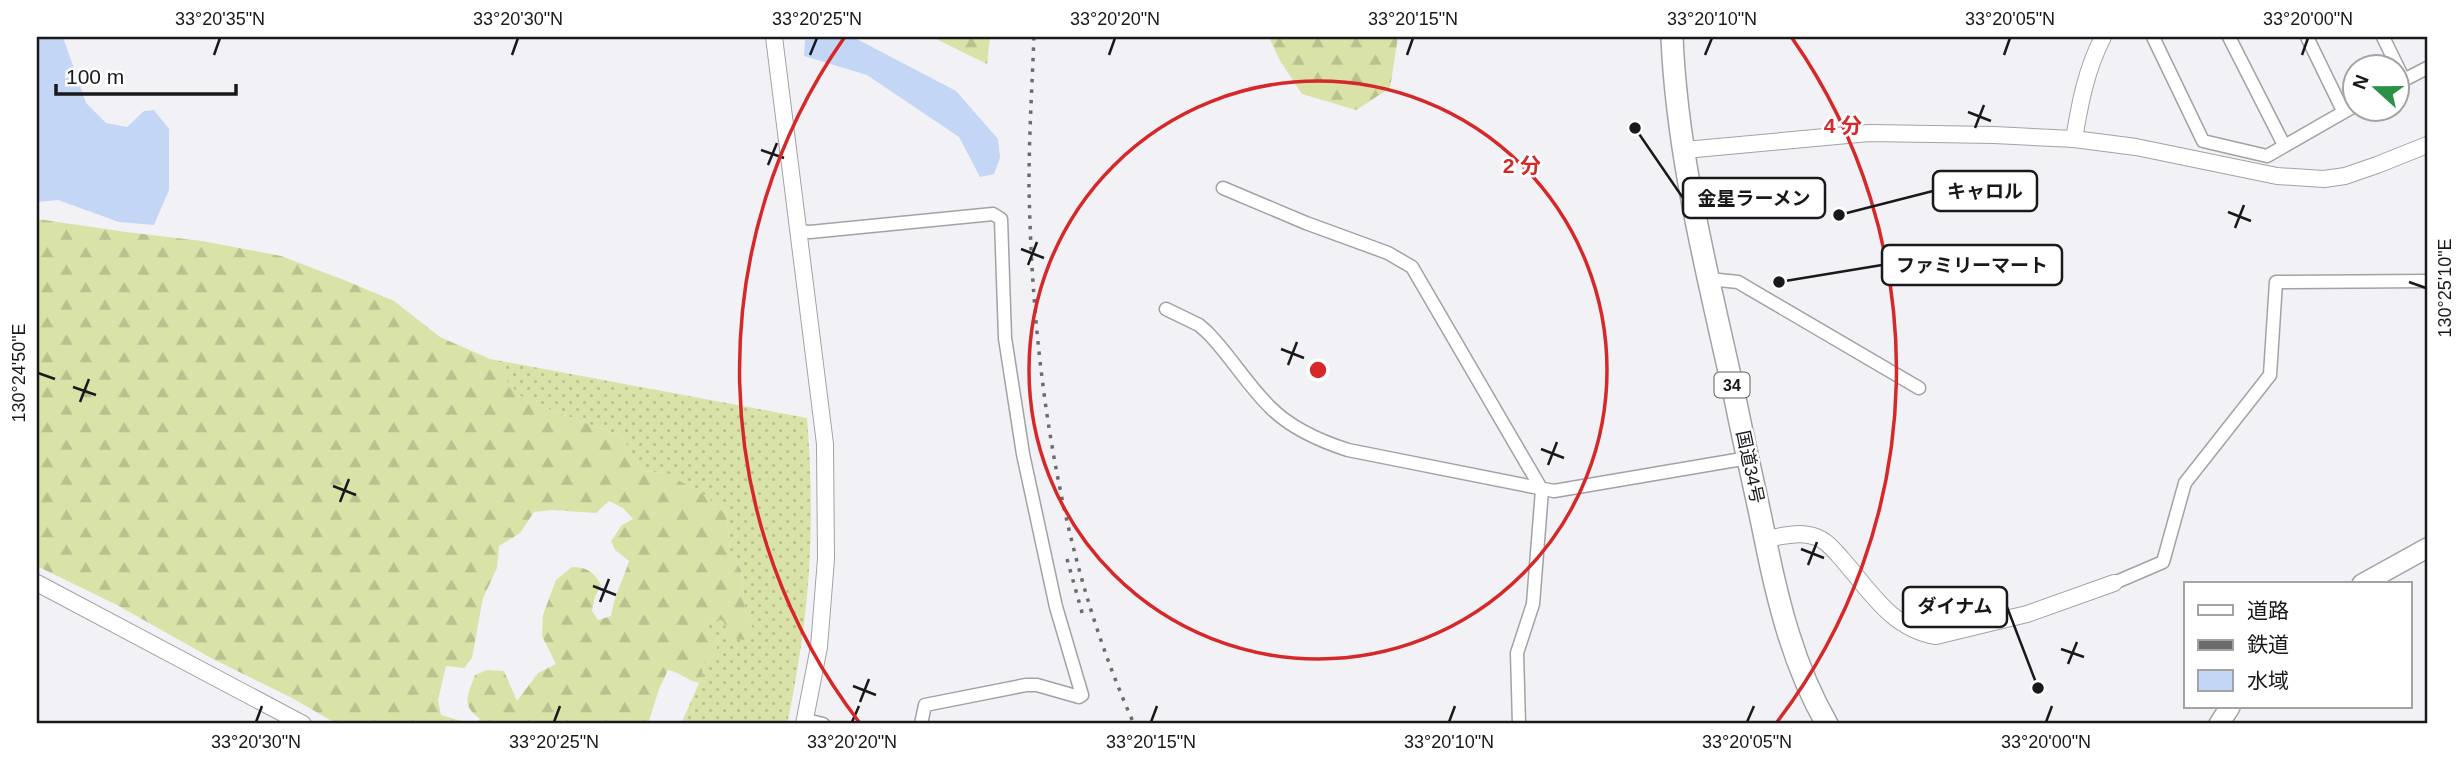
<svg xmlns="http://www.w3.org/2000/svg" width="2464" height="761" viewBox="0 0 2464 761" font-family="Arial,'Noto Sans JP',sans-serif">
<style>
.grass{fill:url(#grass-dots)}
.forest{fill:url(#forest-firs)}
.water{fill:#c3d6f5}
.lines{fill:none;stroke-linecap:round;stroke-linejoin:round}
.minor-casing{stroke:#a2a2a6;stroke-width:15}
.tertiary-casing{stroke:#a2a2a6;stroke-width:18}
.primary-casing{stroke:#a2a2a6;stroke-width:22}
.trunk-casing{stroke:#a2a2a6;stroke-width:24}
.minor{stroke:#fff;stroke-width:12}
.tertiary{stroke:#fff;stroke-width:16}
.primary{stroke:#fff;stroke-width:19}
.trunk{stroke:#fff;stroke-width:21}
.rail{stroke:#6c6c6e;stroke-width:3.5;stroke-dasharray:3.5 7;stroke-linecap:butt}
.ticks{fill:none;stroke:#19191b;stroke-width:2.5}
.ring{fill:none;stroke:#d62828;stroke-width:3.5}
.labels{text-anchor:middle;stroke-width:5;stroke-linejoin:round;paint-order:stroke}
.shield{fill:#fff;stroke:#5e5e5f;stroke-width:2}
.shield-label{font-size:16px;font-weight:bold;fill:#19191b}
.street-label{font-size:18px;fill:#19191b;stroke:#fff}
.centre{fill:#d62828;stroke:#fff;stroke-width:3.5}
.ring-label{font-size:21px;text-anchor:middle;font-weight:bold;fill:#d62828;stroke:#fff;stroke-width:5;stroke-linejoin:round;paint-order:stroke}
.leader{fill:none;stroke:#19191b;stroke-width:2.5}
.callout-dot{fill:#19191b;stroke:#fff;stroke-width:2.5}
.callout{fill:#fff;stroke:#19191b;stroke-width:2.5}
.callout-label{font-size:19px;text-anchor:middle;font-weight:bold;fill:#19191b}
.neatline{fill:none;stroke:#19191b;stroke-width:2.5}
.ticks-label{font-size:18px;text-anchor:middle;fill:#19191b}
</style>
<defs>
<pattern id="grass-dots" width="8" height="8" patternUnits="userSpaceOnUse" patternTransform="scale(1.75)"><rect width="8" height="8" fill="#d9e2a7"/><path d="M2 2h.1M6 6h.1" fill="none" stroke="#bac18f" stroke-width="1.8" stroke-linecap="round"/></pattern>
<pattern id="forest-firs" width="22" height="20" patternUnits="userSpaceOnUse" patternTransform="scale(1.75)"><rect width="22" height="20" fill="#d9e2a7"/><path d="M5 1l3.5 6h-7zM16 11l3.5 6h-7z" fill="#bac18f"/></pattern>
</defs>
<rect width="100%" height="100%" fill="#f2f2f6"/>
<path class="grass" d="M490 359 807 418C814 503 812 587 797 671 794 689 791 707 787 724H681L703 674 701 665 718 642C710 634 706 628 707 617L753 629 745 610 741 570 730 551 727 514 703 494 666 473 643 471 621 436 548 409 518 395Z"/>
<g class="forest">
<polygon points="932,37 990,37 987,64"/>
<polygon points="1269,37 1398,37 1390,88 1356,110 1302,94 1279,59"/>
<path d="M37 219 126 232 202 241 281 256 344 280 394 301 440 337 490 359 519 395 548 409 621 436 643 471 666 473 703 494 727 514 730 551 741 570 745 610 753 629 744 640 732 638 723 621 707 617C706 628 711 634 718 642L716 652 701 665 703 674 699 683C686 680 680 672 668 670L659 689 648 724H474L480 719C460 704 468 696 475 675L487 670 504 671 517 701 538 673 556 664 542 636 543 615 556 580 572 567C587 567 594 572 601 585L595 597 592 611 598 620 611 616C614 596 623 580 629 561L615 550 611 541 622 525 633 519 623 508 609 501 596 513 552 510 534 512 520 533 499 546 497 568 483 598 472 658 464 668 446 666 438 700 441 715 472 724H337L292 698 213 659 117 605 37 566Z"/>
</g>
<g class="water">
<polygon points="37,37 63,37 86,103 106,123 127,127 144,111 154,110 169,129 169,190 154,225 119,222 58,200 37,202"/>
<polygon points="853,37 956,91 998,139 1000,158 994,174 980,177 959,137 867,75 804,56 805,40"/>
</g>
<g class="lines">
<defs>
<g id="minor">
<polyline points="2153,37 2203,141 2267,156 2356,105"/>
<polyline points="2229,37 2284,145"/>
<polyline points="2307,37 2343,111"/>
<polyline points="2383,37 2404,80"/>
<polyline points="2398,83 2427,68"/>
<polyline points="1223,188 1306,223 1388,253 1412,267 1542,490 1533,604 1517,653 1519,724"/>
<polyline points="797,231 810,232 993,214 1001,219 1005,338 1023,454 1056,607 1082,695 1079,697 1037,685 1026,685 925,705 921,724"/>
<polyline points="1709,279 1738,282 1919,388"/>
<path d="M1166 309 1199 325 1207 332C1230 355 1247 385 1271 408 1292 429 1320 441 1348 450L1554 491 1748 458"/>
<polyline points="2114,583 2163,562 2185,483 2270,375 2276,282 2427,281"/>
<polyline points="806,720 823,724"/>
</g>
<g id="tertiary">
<polyline points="774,37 825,444 826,559 819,647 804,724"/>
<path d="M2074 139C2080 103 2086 70 2103 37"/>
<polyline points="1685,150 1869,133 1994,135 2074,139 2136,147 2277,176 2324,179 2345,176 2377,165 2427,145"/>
<path d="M1765 539C1779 537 1795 532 1808 535 1824 537 1832 548 1842 559 1870 591 1892 629 1936 636L2027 614 2114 583"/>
<polyline points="37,583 303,724"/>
</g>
<g id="primary">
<polyline points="2362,584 2427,548"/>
<polyline points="2219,724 2230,707"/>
</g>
<path id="trunk" d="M1672 37C1677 160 1710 283 1736 403 1745 448 1756 493 1765 538 1778 603 1794 667 1827 724"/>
</defs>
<use href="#minor" class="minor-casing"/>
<use href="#tertiary" class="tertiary-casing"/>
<use href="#primary" class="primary-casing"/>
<use href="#trunk" class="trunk-casing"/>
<use href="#minor" class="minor"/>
<use href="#tertiary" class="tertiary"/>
<use href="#primary" class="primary"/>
<use href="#trunk" class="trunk"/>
<g class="rail">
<path d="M1034 37C1032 86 1029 136 1029 185 1032 367 1059 557 1134 724"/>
<polyline points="1067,559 1083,616"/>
</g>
</g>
<path class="ticks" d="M214 55 220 38M512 55 518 38M810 55 817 38M1109 55 1115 38M1407 55 1413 38M1705 55 1712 38M2004 55 2010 38M2302 55 2308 38M1968 112 1991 121M1975 128 1984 105M761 150 784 158M768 165 777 143M2228 212 2251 221M2235 228 2244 205M1021 249 1044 258M1028 265 1037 242M2409 282 2426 288M1281 349 1304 358M1288 365 1297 342M38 373 55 379M73 387 96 395M80 402 89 379M1541 449 1564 458M1548 465 1557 442M333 486 356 495M340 502 349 479M1801 549 1824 558M1808 565 1817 542M593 586 616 595M600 602 609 579M2061 649 2084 657M2068 664 2077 642M853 686 876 695M860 702 869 679M256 722 262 706M554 722 560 706M852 722 859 706M1151 722 1157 706M1449 722 1455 706M1747 722 1754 706M2046 722 2052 706"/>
<g class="ring">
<circle cx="1318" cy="370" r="289"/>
<path d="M859 722A579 579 0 0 1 844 38M1792 38A579 579 0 0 1 1777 722"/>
</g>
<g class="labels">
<rect class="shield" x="1714.5" y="372.5" width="35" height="25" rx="5"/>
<g class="shield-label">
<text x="1732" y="391">34</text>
</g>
<g class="street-label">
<text transform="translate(1750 467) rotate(78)" y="6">国道34号</text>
</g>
</g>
<circle cx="1318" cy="370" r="10" class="centre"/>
<g class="ring-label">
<text x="1843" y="133">4 分</text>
<text x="1522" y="173">2 分</text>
</g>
<path class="leader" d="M1839 215L1933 191M1635 128L1683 198M1779 282L1882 265M2038 688L2007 607"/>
<g class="callout-dot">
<circle cx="1839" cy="215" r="7"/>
<circle cx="1635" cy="128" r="7"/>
<circle cx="1779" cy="282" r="7"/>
<circle cx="2038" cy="688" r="7"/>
</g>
<g class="callout">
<rect x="1933" y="171" width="104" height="40" rx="7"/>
<rect x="1683" y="178" width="142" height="40" rx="7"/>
<rect x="1882" y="245" width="180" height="40" rx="7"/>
<rect x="1903" y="587" width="104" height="40" rx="7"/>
</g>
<g class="callout-label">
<text x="1985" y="198">キャロル</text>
<text x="1754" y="205">金星ラーメン</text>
<text x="1972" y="272">ファミリーマート</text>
<text x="1955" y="613">ダイナム</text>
</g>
<rect width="2464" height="761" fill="none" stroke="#ffffff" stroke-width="77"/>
<rect x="2184" y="582" width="228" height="126" fill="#ffffff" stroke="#a3a3a4" stroke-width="2"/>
<rect x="2198" y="605" width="35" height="10" fill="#ffffff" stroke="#a3a3a4" stroke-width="2"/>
<text x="2247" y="618" font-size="21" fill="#19191b">道路</text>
<rect x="2198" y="640" width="35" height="10" fill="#6c6c6e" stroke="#a3a3a4" stroke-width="2"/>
<text x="2247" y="652" font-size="21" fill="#19191b">鉄道</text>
<rect x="2198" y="670" width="35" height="21" fill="#c3d6f5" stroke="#a3a3a4" stroke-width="2"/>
<text x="2247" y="688" font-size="21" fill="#19191b">水域</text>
<g transform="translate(2376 88) rotate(291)"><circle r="33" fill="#ffffff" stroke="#a3a3a4" stroke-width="2"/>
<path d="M0-5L12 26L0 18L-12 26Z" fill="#299148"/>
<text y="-10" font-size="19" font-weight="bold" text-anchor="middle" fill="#19191b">N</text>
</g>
<path d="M56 84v10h180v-10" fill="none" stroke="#19191b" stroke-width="3.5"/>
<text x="66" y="84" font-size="21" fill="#19191b" stroke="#ffffff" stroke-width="5" paint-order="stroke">100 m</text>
<rect x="38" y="38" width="2388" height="684" class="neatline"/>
<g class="ticks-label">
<text x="220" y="25">33°20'35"N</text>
<text x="518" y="25">33°20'30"N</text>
<text x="817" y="25">33°20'25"N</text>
<text x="1115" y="25">33°20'20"N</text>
<text x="1413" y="25">33°20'15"N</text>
<text x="1712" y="25">33°20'10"N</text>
<text x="2010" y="25">33°20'05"N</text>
<text x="2308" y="25">33°20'00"N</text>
<text transform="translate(2445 288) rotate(-90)" y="6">130°25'10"E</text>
<text transform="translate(19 373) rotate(-90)" y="6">130°24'50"E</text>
<text x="256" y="748">33°20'30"N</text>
<text x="554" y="748">33°20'25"N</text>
<text x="852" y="748">33°20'20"N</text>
<text x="1151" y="748">33°20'15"N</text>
<text x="1449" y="748">33°20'10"N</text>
<text x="1747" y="748">33°20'05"N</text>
<text x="2046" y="748">33°20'00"N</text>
</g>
</svg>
